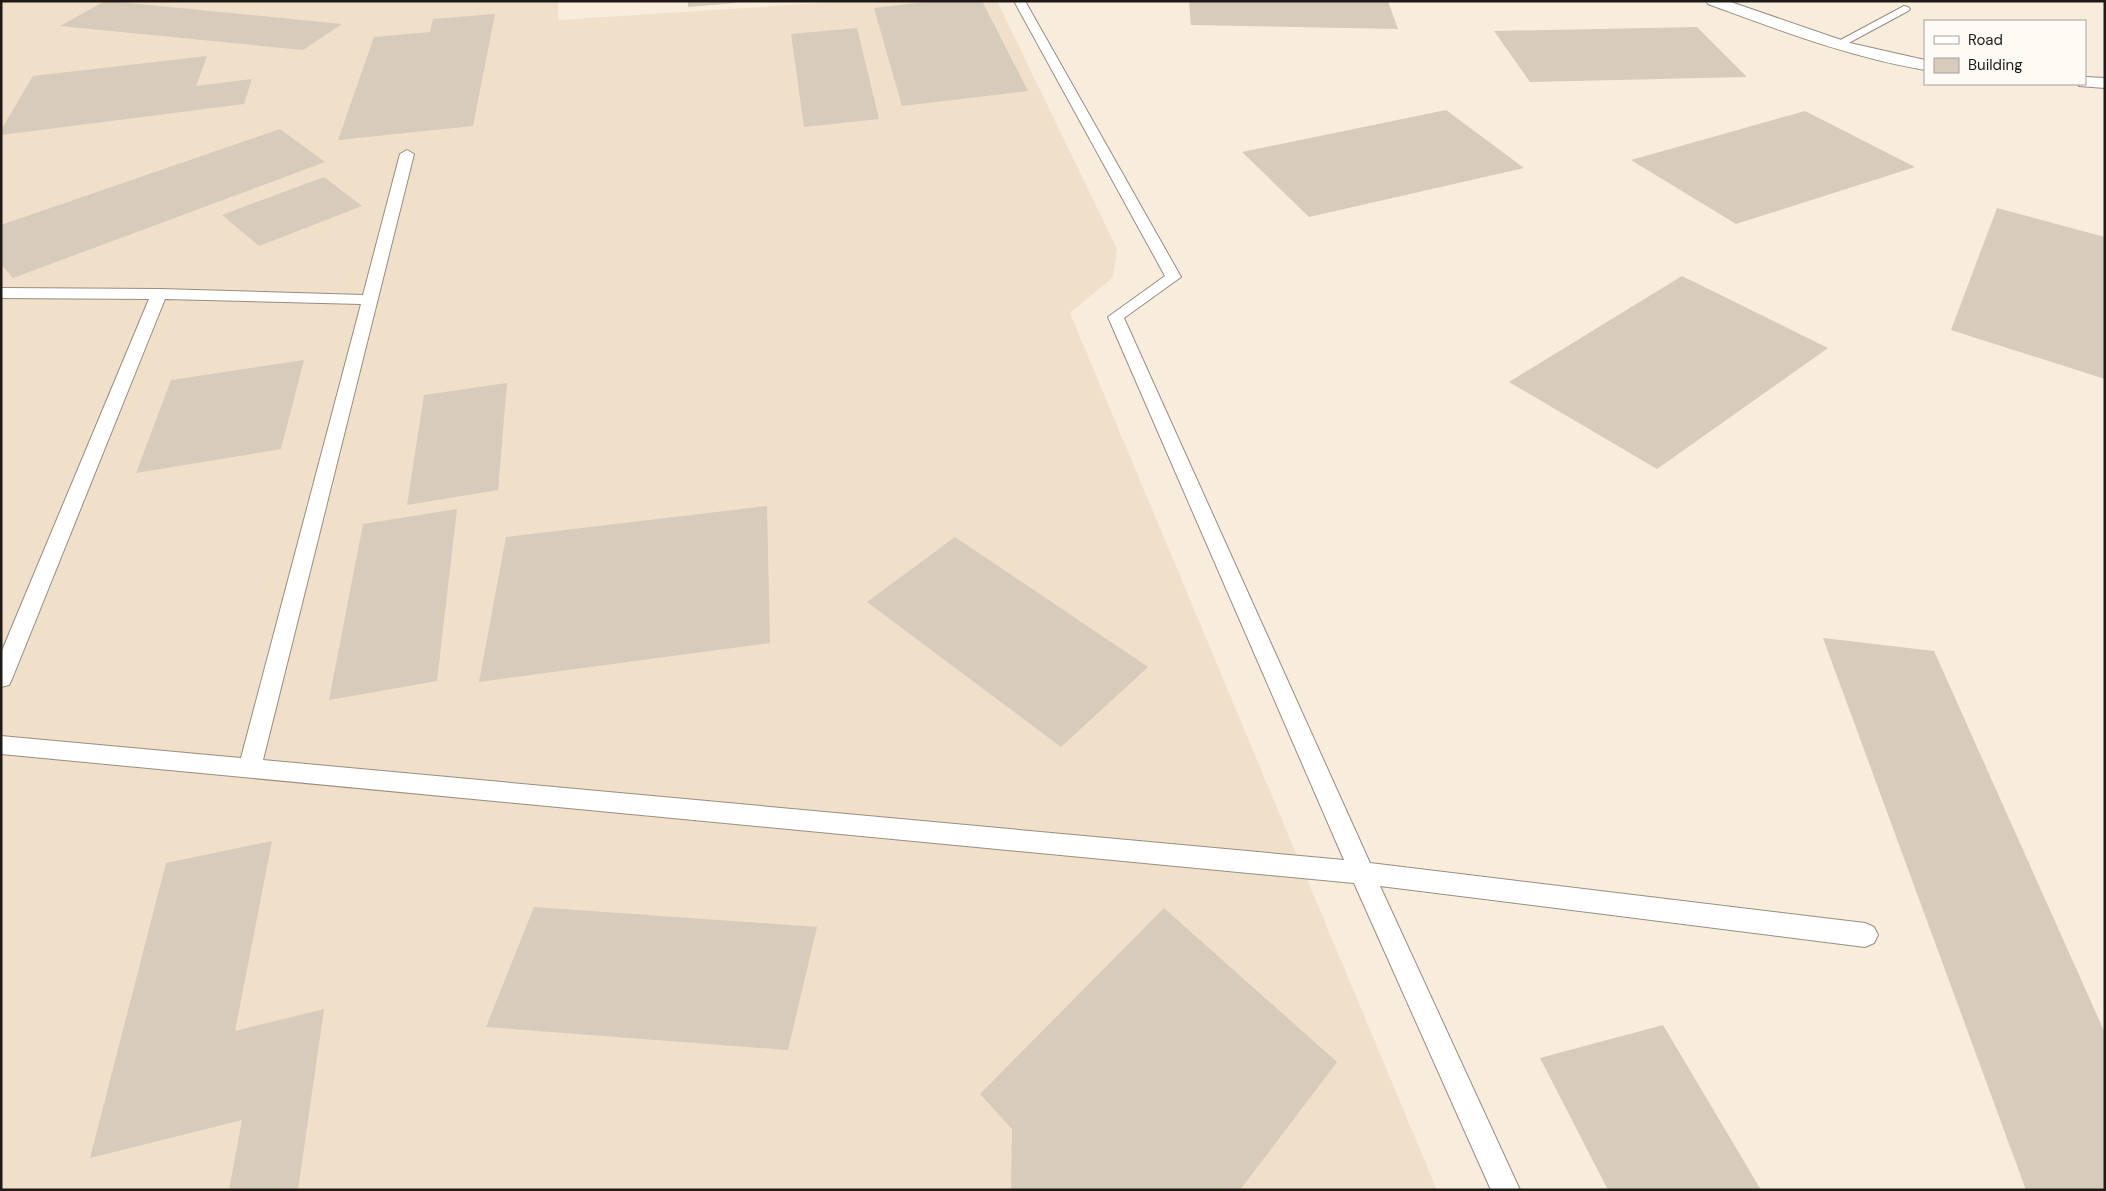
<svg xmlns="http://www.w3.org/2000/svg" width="2106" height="1191" viewBox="0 0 2106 1191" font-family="'DM Sans',sans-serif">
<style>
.built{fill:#f0dfc9}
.building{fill:#d7cbbc}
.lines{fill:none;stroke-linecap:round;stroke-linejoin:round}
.lane-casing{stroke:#988d7e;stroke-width:2}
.street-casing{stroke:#988d7e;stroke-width:2}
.lane{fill:#fff;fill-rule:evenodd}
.street{fill:#fff;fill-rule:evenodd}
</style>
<rect width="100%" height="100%" fill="#f8ecdc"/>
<polygon class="built" points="1,1 558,1 558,20 851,1 997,1 1117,249 1113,277 1070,313 1437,1190 1,1190"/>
<g class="building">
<polygon points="105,1 108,1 342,24 303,50 60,26"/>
<polygon points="688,1 736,1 736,3 688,7"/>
<polygon points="934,1 982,1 1028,91 902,106 874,8"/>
<polygon points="1189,1 1388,1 1398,29 1191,25"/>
<polygon points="495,14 473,126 338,140 374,37 430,32 433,19"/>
<polygon points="1697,27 1747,77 1530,82 1494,31"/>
<polygon points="857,28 879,119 804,127 791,34"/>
<polygon points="207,56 196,86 252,79 244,104 1,135 1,130 33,76"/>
<polygon points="1446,110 1524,168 1309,217 1242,152"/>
<polygon points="1805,111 1915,167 1736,224 1631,160"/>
<polygon points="280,129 325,162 13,278 1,264 1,225"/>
<polygon points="324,177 362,206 259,246 222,215"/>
<polygon points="1997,208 2105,237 2105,379 1951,330"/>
<polygon points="1682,276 1828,348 1657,469 1509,382"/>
<polygon points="304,360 281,449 136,473 171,380"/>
<polygon points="507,383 498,490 407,505 424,395"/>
<polygon points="767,506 770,643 479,682 506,537"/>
<polygon points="457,509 437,681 329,700 363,524"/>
<polygon points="955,537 1148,667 1061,747 867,602"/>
<polygon points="1823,638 1934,651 2105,1033 2105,1190 2026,1190"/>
<polygon points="272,841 235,1031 324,1009 298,1190 229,1190 242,1120 90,1158 166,863"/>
<polygon points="534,907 817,927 788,1050 486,1027"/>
<polygon points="1164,908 1337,1062 1240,1190 1013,1190 1011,1187 1012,1129 980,1094"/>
<polygon points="1663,1025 1761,1190 1608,1190 1540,1058"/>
</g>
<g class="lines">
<defs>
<g id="lane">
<polygon points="1014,1 1025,1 1181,277 1124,318 1370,863 1865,923 1874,927 1878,935 1874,943 1865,947 1380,886 1520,1190 1491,1190 1354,883 1,754 1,736 241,758 361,304 165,299 12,679 9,685 1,687 1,653 149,299 1,298 1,288 159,289 363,295 400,154 407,150 414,154 263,760 1344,860 1108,317 1165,276"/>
<polygon points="1904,6 1908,7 1910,9 1908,11 1843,46 1839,47 1833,44"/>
</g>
<g id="street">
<path d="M1706 1H1728L1850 43 1925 60V70C1849 57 1779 30 1708 4Z"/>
<polygon points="2085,77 2105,78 2105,88 2079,86 2078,84 2085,84"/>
</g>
</defs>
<use href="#lane" class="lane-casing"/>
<use href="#street" class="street-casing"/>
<use href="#lane" class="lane"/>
<use href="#street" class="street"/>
</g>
<rect width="2106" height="1191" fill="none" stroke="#1f1a15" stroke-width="5"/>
<rect x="1924" y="20" width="162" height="65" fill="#fffaf4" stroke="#a5a09b"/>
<rect x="1934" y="36" width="25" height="8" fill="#ffffff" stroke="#a5a09b"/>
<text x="1968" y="45" font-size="15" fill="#1f1a15">Road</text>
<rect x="1934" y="58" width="25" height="15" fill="#d7cbbc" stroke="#a5a09b"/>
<text x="1968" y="70" font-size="15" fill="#1f1a15">Building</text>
</svg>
